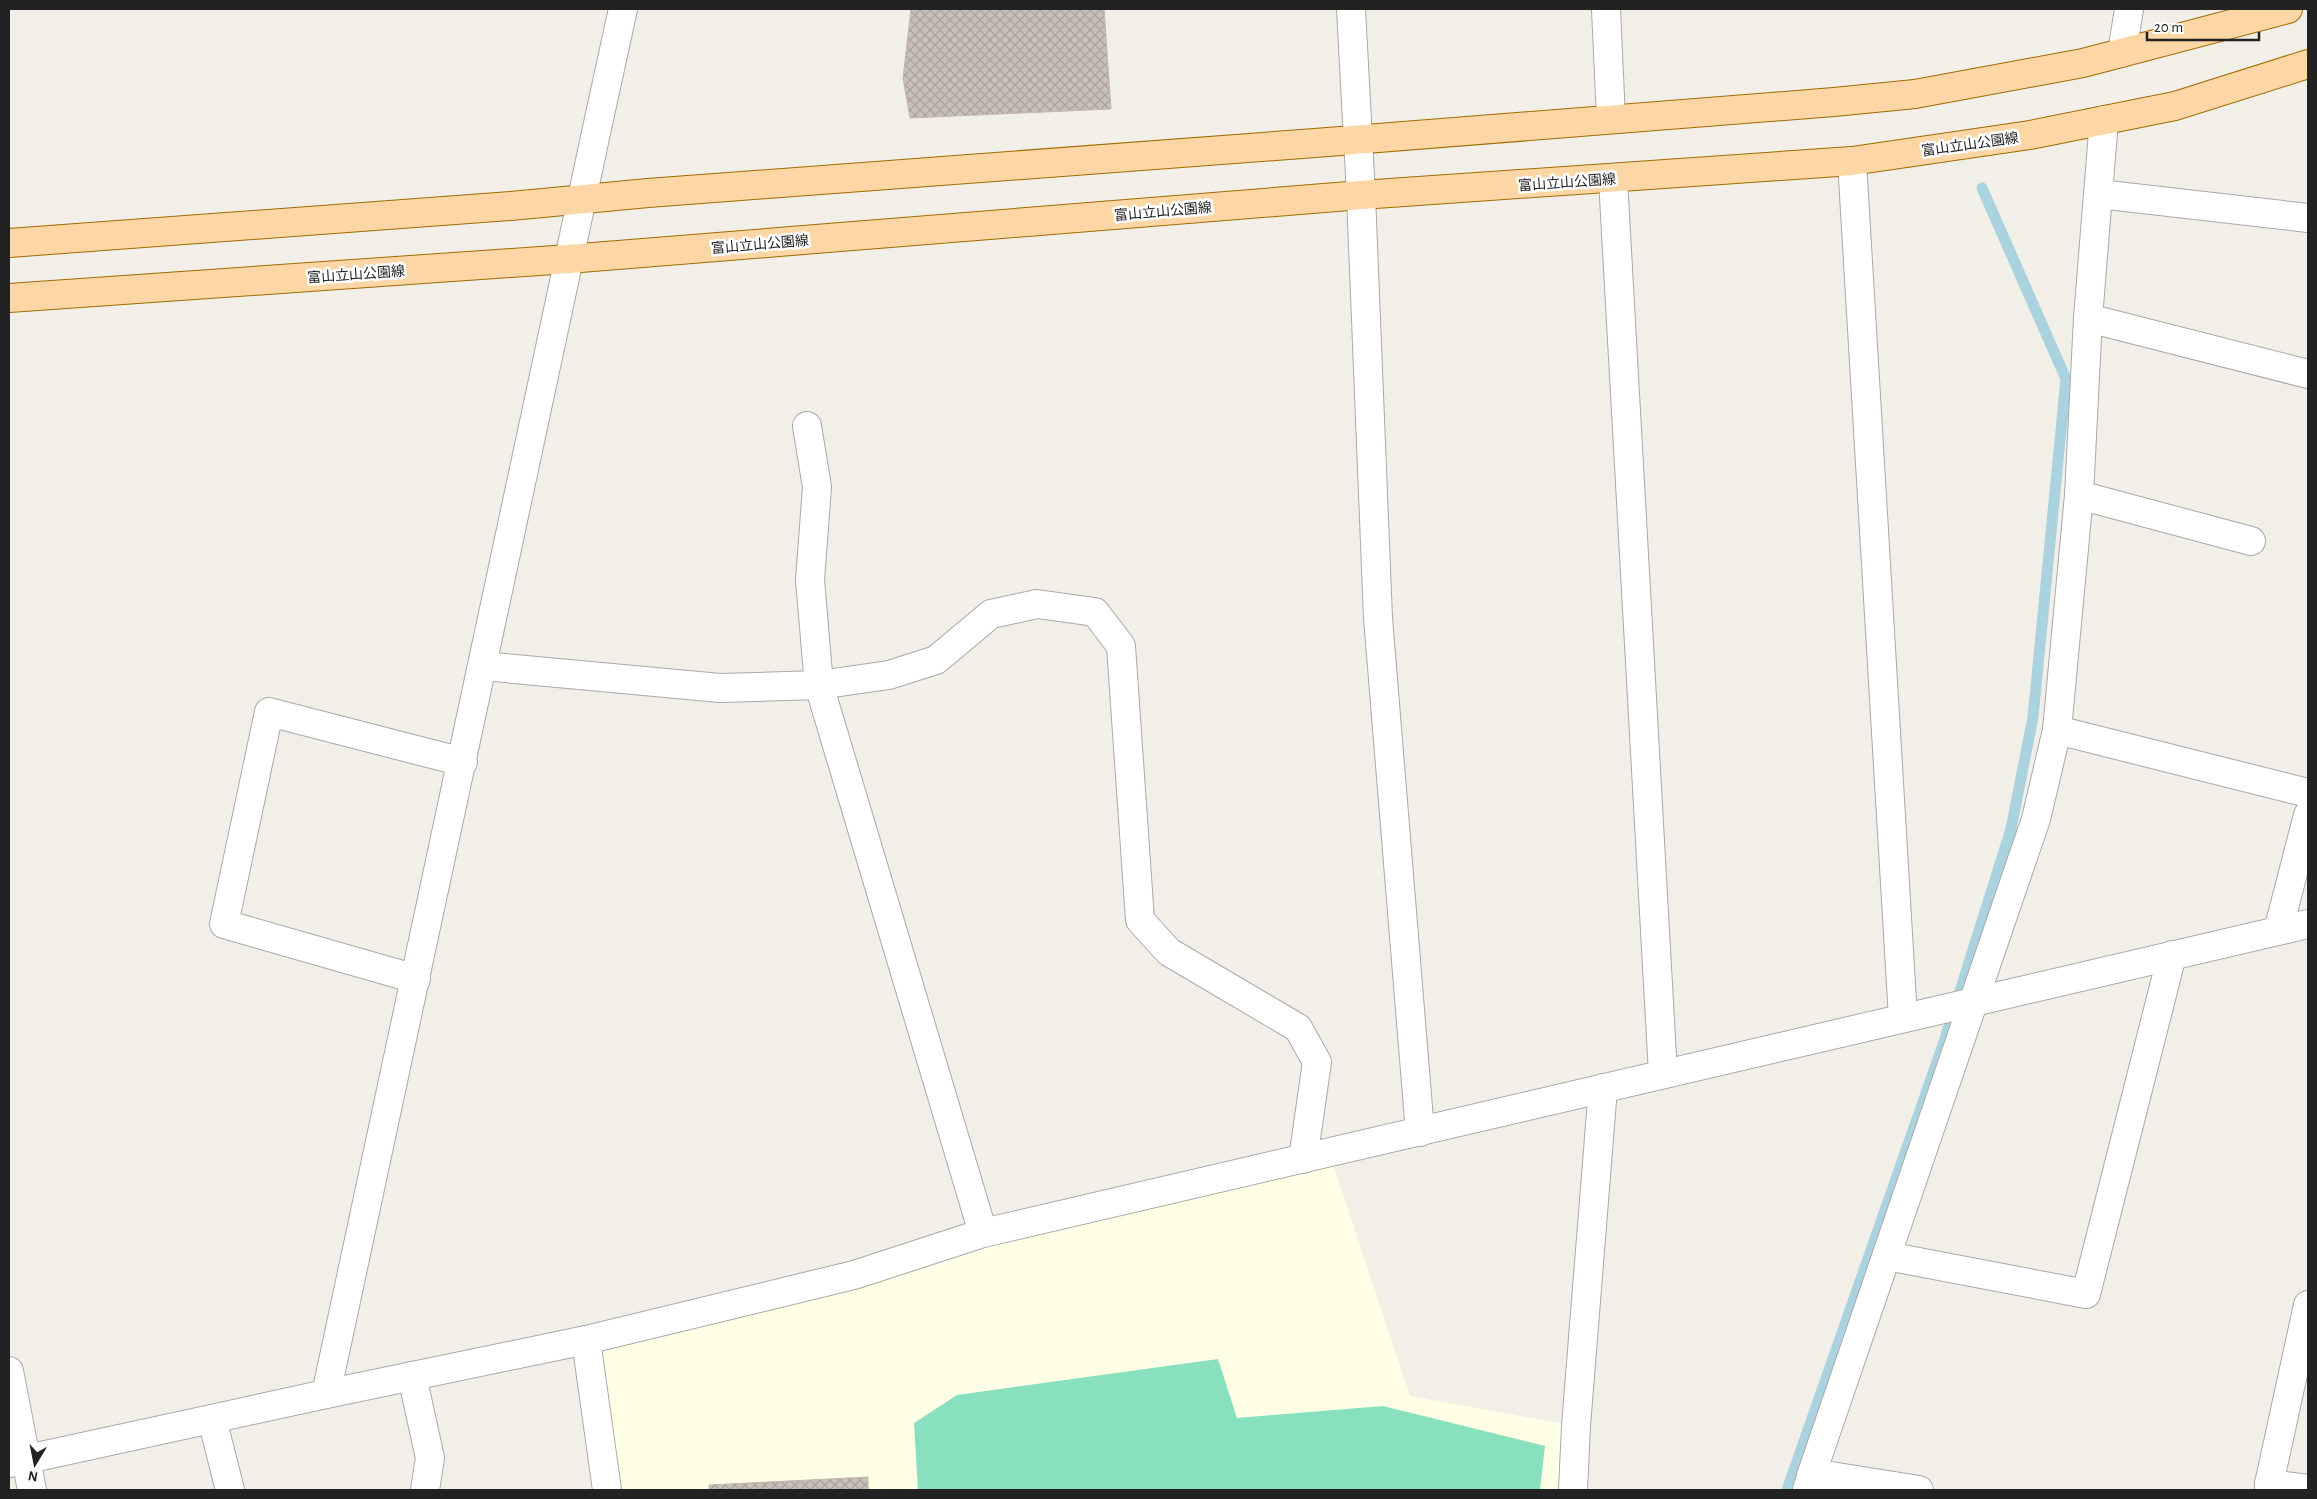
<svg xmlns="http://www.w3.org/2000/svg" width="2317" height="1499" viewBox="0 0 2317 1499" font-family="'Alegreya Sans','Noto Sans JP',sans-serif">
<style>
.education{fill:#ffffe5}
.pitch{fill:#88e0be}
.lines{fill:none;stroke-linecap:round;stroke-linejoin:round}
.stream{stroke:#aad3df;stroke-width:11}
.building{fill:url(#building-cross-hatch);stroke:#c4b6ab}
.minor-casing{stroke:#a9a9a9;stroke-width:30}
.major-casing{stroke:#a06b00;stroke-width:30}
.minor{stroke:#fff;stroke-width:28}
.major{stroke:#fcd6a4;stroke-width:28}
.labels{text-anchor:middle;stroke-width:5;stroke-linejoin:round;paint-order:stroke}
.street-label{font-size:14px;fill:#222;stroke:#fff}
</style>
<defs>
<pattern id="building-cross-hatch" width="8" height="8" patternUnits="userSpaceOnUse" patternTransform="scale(1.25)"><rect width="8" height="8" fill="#c7bfb8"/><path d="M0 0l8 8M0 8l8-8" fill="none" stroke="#aba49e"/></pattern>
</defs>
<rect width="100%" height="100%" fill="#f2efe9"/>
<polygon class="education" points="1329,1152 1410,1396 1576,1426 1573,1490 607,1490 586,1340"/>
<polygon class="pitch" points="1218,1359 1237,1418 1383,1406 1545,1446 1540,1490 918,1490 914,1423 957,1395"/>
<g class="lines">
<polyline class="stream" points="1787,1490 1945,1039 2011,829 2033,717 2066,379 1982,188"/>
</g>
<g class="building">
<polygon points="911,9 1104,9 1111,109 910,118 903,78"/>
<polygon points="868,1477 868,1490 709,1490 709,1485"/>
</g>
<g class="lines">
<defs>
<g id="minor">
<polyline points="1351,9 1361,195 1378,618 1420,1132"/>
<polyline points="1606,9 1611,119"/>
<polyline points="2122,53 2129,9"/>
<polyline points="1852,161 1903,1018"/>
<polyline points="1613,179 1663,1074"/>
<polyline points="2099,194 2308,218"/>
<polyline points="2088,318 2104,120"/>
<polyline points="807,426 817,487 810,580 819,685 983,1233"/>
<polyline points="2079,495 2088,318 2308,374"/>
<polyline points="483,666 720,688 819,685 889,675 936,660 991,614 1037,604 1095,612 1121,646 1140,920 1169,952 1298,1028 1317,1062 1303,1159"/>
<polyline points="2057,730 2079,495 2251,541"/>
<polyline points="2278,931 2308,815"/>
<polyline points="416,979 224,924 269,712 463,762"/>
<polyline points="1887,1256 2086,1294 2172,955"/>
<polyline points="586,1340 607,1490"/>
<polyline points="9,1371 32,1490"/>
<polyline points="412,1376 430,1458 425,1490"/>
<path d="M326 1394C426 932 522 470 623 9"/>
<polyline points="212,1419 230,1490"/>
<polyline points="9,1463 326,1394 586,1340 854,1275 983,1233 2308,924"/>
<polyline points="1812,1473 2036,819 2057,730 2308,793"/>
<polyline points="2269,1484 2308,1305"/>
<polyline points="1573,1490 1576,1426 1603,1088"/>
<polyline points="1807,1490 1812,1473 1919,1490"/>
<polyline points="2269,1490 2269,1484 2308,1489"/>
</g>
<g id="major">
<polyline points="9,243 511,206 648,193 1315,143 1834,102 1915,94 2083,63 2288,9"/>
<polyline points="9,298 568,259 1361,195 1852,161 2030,135 2175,106 2308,64"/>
</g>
</defs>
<use href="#minor" class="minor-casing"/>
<use href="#major" class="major-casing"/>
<use href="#minor" class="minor"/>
<use href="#major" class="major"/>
</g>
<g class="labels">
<g class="street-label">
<text transform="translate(1970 144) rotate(-8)" y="5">富山立山公園線</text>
<text transform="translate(1567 182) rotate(-4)" y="5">富山立山公園線</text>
<text transform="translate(1163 211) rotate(-5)" y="5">富山立山公園線</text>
<text transform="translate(760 244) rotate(-5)" y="5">富山立山公園線</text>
<text transform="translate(356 274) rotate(-4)" y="5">富山立山公園線</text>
</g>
</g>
<rect width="2317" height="1499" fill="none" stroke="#222222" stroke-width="20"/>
<g transform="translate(35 1464) rotate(190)" stroke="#ffffff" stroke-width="4" paint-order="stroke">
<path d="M0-4L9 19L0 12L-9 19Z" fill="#222222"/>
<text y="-8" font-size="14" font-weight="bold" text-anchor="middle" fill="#222222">N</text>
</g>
<path d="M2147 32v8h112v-8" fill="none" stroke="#222222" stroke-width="2.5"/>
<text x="2154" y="32" font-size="15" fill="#222222" stroke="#ffffff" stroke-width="4" paint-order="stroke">20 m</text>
</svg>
